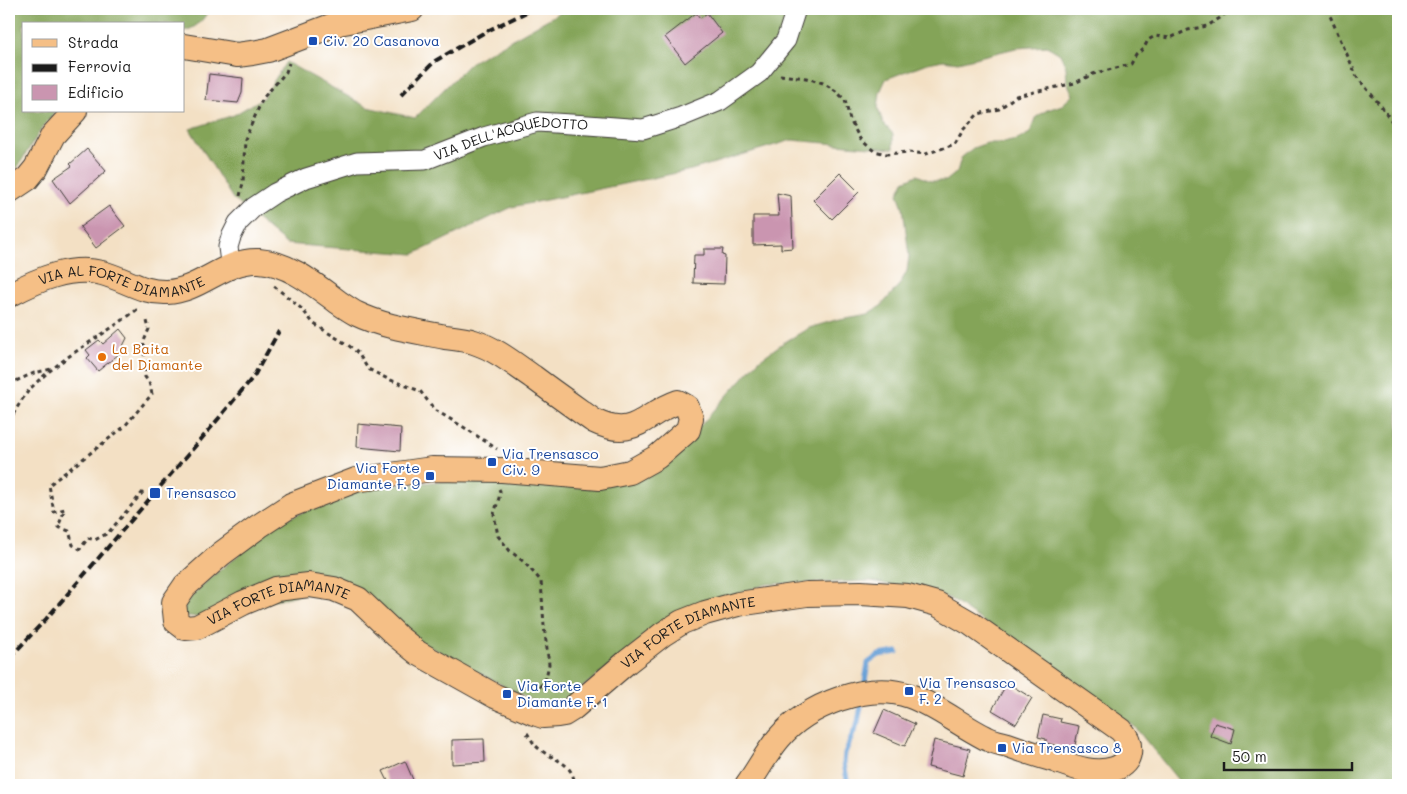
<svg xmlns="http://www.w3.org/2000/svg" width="1407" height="794" viewBox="0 0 1407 794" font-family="Mali,sans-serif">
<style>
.forest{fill:#84a459;stroke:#50603a}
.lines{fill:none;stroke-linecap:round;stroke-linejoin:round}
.stream{stroke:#68a0d7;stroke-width:5}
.building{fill:#ca95b0}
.minor-casing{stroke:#3c3935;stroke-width:21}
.major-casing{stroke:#3c3935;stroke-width:26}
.path{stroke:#3c3935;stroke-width:3;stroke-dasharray:4 4;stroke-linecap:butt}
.minor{stroke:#fff;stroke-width:19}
.major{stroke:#f5bf86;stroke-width:24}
.rail{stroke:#1c1c1c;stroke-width:4;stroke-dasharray:8 4;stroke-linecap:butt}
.transit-dot{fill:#1a4fb4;stroke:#fff;stroke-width:2}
.food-dot{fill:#e8710a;stroke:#fff;stroke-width:2}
.labels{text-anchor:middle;stroke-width:4;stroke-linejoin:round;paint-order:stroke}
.transit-label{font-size:14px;fill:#164399;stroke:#fff;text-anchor:start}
.street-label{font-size:14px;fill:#1c1c1c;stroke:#fff}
.food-label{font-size:14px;fill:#c56008;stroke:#fff;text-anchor:start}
</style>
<rect width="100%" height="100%" fill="#fff"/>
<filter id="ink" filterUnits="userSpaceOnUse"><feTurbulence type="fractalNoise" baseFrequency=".02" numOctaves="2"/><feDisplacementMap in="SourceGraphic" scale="10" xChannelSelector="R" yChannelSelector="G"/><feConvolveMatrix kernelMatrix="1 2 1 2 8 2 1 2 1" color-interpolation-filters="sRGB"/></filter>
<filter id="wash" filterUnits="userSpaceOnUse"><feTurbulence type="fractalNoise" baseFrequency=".0096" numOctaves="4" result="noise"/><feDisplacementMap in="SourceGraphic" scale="20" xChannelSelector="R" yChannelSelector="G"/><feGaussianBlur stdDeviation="1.12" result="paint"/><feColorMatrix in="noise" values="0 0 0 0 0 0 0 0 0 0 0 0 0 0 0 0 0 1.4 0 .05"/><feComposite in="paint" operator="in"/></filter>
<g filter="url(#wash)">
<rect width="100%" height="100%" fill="#f3e0c4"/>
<g class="forest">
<path d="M9 9H205L207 13C201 23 195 28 184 31V24H24V111H56L42 128 12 176 9 179Z"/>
<polygon points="566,9 1398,9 1398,785 1182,785 1134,726 949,598 872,581 767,584 675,614 565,701 544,707 400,631 349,584 196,617 182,615 186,602 208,580 277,523 360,489 484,477 599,488 701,425 759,360 783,343 809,328 839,319 868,314 881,306 900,284 907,271 909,256 903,207 898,194 904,181 917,175 931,181 946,181 957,172 961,158 973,148 987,143 1002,143 1017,140 1030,133 1035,118 1047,110 1062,105 1073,95 1067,82 1066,67 1060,54 1047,46 1016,48 958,62 943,60 928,63 886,79 880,92 878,108 883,123 893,134 893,149 792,140 691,170 512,207 414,254 286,244 233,199 190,129 234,115 263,98 286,62 367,107 415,118 470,63"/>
</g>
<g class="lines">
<g class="stream">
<polyline points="864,688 868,663 879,655 897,652"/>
<polyline points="848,785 844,763 845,753 858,722 862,701"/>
</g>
</g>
<g id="blocks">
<g class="building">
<polygon points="696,13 700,18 707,13 722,33 685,63 665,37"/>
<polygon points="209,74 243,78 242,93 238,103 206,100"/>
<polygon points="87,149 106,171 70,203 53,179 72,166 70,164"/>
<polygon points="840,173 859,192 832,219 813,200"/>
<polygon points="777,193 791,196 793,248 781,249 781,244 753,245 753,216 779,216"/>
<polygon points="109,206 125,226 96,248 80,227"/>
<polygon points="704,249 723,249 722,255 725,256 724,284 693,283 694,255 704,255"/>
<polygon points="120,329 127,338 119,354 98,371 87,358 90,355 86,350 99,340 103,344"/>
<polygon points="358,424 401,428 400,451 357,447"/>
<polygon points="1007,683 1032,698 1016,724 992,710"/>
<polygon points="884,710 915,724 905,746 874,733"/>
<polygon points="1043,715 1061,719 1060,722 1079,726 1074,750 1046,743 1046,739 1038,737"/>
<polygon points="1215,723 1235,729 1231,744 1210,736"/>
<polygon points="484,739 485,762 452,764 452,740"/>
<polygon points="934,740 970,749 963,776 928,767"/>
<polygon points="405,761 414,782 407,785 390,785 383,771"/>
</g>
</g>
</g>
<g filter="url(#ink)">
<use href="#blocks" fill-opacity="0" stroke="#3c3935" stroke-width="1"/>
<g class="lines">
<defs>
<g id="minor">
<path id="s1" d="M234 266 229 255 228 247 231 237 238 223 254 207 275 193 306 178 357 162 425 160 484 137 537 122 588 125 643 129 681 117 720 101 759 73 786 40 796 9"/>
</g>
<g id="major">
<polyline points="184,46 237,55 252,53 268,50 339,23 412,9"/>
<polyline points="9,191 27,179 36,168 53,135 75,111"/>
<path id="s2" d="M9 295C37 280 70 265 102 273 125 279 142 293 167 292 200 291 225 259 259 261 289 263 315 285 338 302 344 306 351 311 357 314 384 327 415 331 445 337 454 338 465 339 474 342 496 349 514 364 533 377 553 392 573 406 594 421 635 441 643 414 678 402L687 407 691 418 688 430 657 457 630 472 600 478 502 470 432 469 356 480 291 505 259 526 221 554 185 586 174 602 176 621 185 628 197 627 243 603 276 589 309 585 334 589 358 599 397 636 418 653 495 696 534 713 543 716 558 715 564 714 572 709 627 662 663 634 682 622 705 613 738 604 807 594 861 593 908 596 937 604 970 623 1121 730C1133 743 1133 763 1114 769 1093 776 1071 766 1051 759 1037 755 1022 750 1008 745 1001 743 993 742 986 738 960 725 937 706 910 696 868 681 807 705 779 738 767 752 758 770 747 785"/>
</g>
</defs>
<use href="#minor" class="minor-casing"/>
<use href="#major" class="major-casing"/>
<g class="path">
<polyline points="1327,9 1357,77 1381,106 1398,130"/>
<polyline points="780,75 806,78 823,83 836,91 845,100 850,120 860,139 874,151 887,154 909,152 926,154 955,144 963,130 978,114 999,109 1016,96 1075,83 1093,74 1131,64 1136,55 1144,48 1148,40 1155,36 1170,38 1188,30 1207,26 1220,18 1230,9"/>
<polyline points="240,196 243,183 245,139 263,98 286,72 289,63"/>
<polyline points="274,286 302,309 314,324 348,345 358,353 368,369 388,379 420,391 435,410 465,428 497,449"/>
<polyline points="9,384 34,373 51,369"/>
<path d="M9 421C16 410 23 396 33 386 64 355 105 335 139 308"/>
<polyline points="499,489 500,491 499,498 494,514 498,536 510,551 524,562 541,581 544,626 549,664 546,678 539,688 522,684"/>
<polyline points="143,492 108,533 95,540 88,538 80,549 73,545 69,531 58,527 65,509 54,512 49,485 124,427 152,394 149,382 145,377 144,341 149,329 147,321"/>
<path d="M527 733C530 737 533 743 536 746 551 761 572 759 575 785"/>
</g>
<use href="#minor" class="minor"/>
<use href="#major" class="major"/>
<g class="rail">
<polyline points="401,95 435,61 487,31 533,9"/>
<polyline points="9,657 17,650 46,619 209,430 254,376 279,331"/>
</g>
</g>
</g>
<g class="transit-dot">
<rect x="308" y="36" width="10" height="10" rx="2.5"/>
<rect x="487" y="457" width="10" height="10" rx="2.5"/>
<rect x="425" y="471" width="10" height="10" rx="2.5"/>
<rect x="149" y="487" width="12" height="12" rx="2.5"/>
<rect x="904" y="686" width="10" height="10" rx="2.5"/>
<rect x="502" y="689" width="10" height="10" rx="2.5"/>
<rect x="997" y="743" width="10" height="10" rx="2.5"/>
</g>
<circle class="food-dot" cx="102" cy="357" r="5"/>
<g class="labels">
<g class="transit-label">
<text x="323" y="46">Civ. 20 Casanova</text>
<text x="502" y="459">Via Trensasco<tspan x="502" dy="16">Civ. 9</tspan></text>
<text x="420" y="473" text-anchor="end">Via Forte<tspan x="420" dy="16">Diamante F. 9</tspan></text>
<text x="166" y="498">Trensasco</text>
<text x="919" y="688">Via Trensasco<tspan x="919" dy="16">F. 2</tspan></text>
<text x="517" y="691">Via Forte<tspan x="517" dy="16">Diamante F. 1</tspan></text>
<text x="1012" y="753">Via Trensasco 8</text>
</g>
<g class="street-label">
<text dy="5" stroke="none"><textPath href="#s1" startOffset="340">VIA DELL'ACQUEDOTTO</textPath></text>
<text dy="5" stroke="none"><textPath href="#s2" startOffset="119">VIA AL FORTE DIAMANTE</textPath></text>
<text dy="5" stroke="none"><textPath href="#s2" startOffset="1468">VIA FORTE DIAMANTE</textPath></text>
<text dy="5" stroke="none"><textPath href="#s2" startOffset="1946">VIA FORTE DIAMANTE</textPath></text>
</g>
<g class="food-label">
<text x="112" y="354">La Baita<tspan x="112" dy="16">del Diamante</tspan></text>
</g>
</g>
<rect width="1407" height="794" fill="none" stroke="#fff" stroke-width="30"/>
<rect x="22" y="22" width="162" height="90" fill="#ffffff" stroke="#a4a4a4"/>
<rect x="32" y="39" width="25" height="8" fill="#f5bf86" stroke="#a4a4a4"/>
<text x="68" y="48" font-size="15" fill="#1c1c1c">Strada</text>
<rect x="32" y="64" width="25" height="8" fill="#1c1c1c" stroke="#a4a4a4"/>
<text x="68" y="72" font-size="15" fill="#1c1c1c">Ferrovia</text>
<rect x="32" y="85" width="25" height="15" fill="#ca95b0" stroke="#a4a4a4"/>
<text x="68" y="98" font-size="15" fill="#1c1c1c">Edificio</text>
<path d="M1224 762v8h128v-8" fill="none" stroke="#1c1c1c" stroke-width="2.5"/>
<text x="1232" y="762" font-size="15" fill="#1c1c1c" stroke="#ffffff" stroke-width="4" paint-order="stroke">50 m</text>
</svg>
